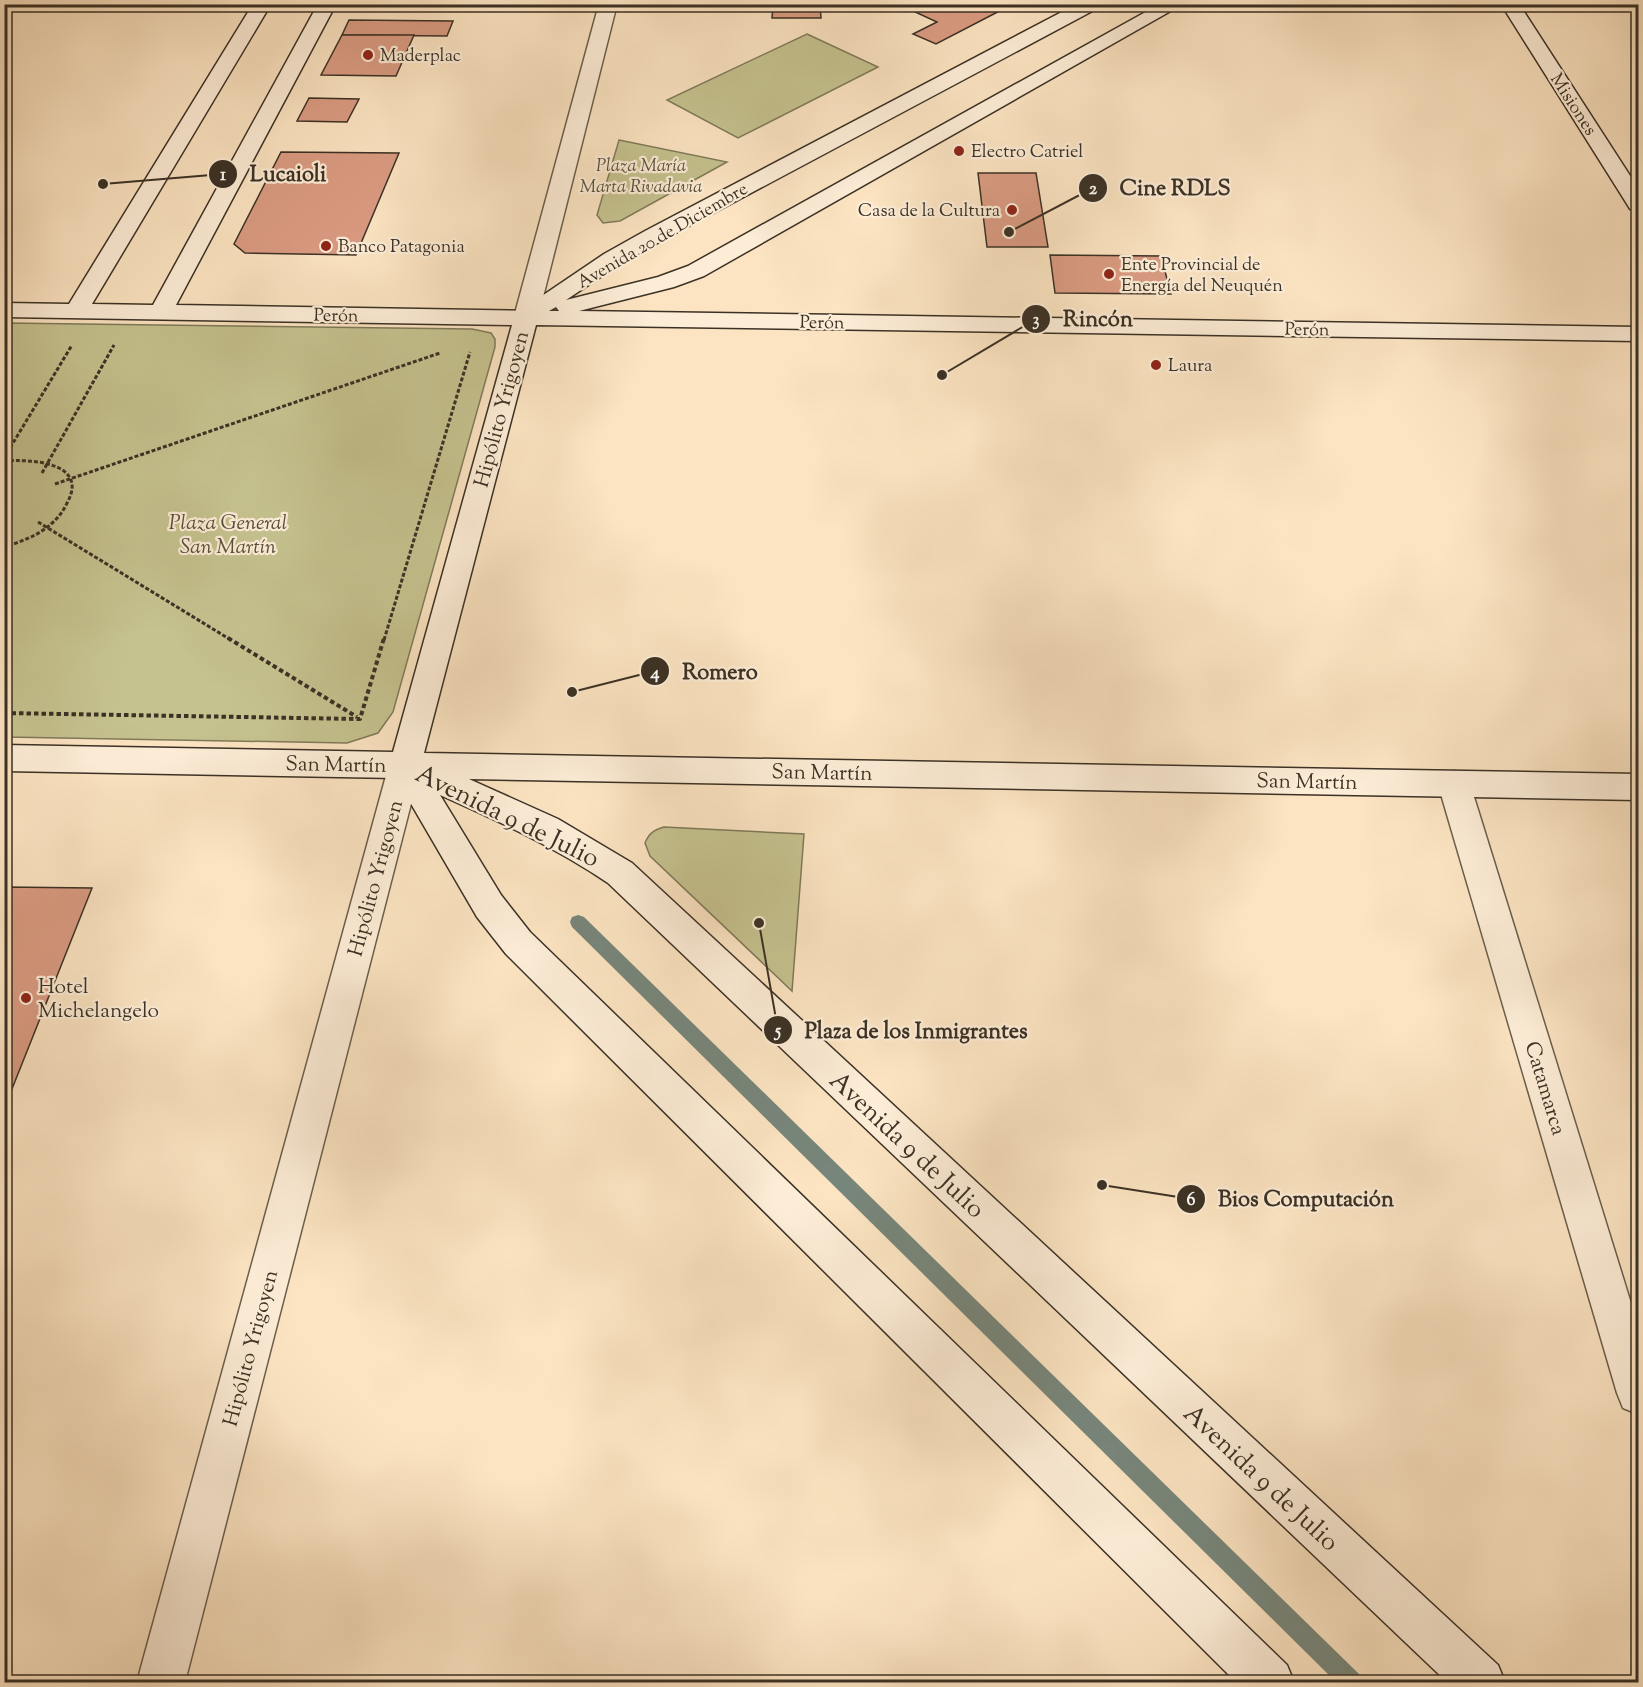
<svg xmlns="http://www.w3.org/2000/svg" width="1643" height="1687" viewBox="0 0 1643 1687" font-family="'Sorts Mill Goudy',serif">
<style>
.green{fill:#c5c28f;stroke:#807a5a;stroke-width:1.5}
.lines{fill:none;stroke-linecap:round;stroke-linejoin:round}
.stream{fill:#77867b;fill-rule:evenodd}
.building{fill:#da9b82;stroke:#3b3125;stroke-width:1.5}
.street-casing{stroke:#6b5e4c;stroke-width:3}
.secondary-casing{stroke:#3b3125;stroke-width:3}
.path-far1{stroke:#3b3125;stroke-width:3;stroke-dasharray:4 2;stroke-linecap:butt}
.path{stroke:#3b3125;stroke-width:4;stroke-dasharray:4.5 3;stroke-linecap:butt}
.street{fill:#fdedd7;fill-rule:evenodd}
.secondary{fill:#fdedd7;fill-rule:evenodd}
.poi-dot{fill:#8f2418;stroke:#fdedd7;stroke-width:2}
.labels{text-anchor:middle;stroke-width:4.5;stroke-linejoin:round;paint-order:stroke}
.far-poi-label{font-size:18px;fill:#3b3125;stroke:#fdedd7;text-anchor:start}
.far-street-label{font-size:18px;fill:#3b3125;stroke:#fdedd7}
.far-park-label{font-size:18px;font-style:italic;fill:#574e3a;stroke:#fdedd7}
.street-label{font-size:21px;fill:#3b3125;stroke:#fdedd7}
.park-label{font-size:21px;font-style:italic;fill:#574e3a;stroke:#fdedd7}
.poi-label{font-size:21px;fill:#3b3125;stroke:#fdedd7;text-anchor:start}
.near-street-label{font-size:26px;fill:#3b3125;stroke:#fdedd7}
.leader{fill:none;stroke:#3b3125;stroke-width:2}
.callout-dot{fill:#3b3125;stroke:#fdedd7;stroke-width:2}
.mark-label{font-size:18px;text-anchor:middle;font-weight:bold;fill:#fff}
.callout-label{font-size:22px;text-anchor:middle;font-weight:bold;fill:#3b3125;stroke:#fdedd7;stroke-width:4.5;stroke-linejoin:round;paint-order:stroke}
</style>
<rect width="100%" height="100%" fill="#fce4c2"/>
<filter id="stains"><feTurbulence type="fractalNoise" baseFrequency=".00333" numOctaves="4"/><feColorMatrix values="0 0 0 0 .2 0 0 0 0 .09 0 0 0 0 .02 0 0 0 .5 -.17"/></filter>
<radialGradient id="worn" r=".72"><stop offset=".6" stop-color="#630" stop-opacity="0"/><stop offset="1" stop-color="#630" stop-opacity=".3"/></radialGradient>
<g class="green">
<polygon points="807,34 878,67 738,138 667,100"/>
<polygon points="619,140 727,162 620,221 603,223 597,215"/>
<polygon points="5,323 472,329 491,333 495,339 495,347 393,712 378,733 347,743 5,737"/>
<path d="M664 827 804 834 792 991 650 856 645 843C649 833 654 830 664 827Z"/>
</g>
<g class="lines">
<polygon class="stream" points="578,915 584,917 1359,1674 1362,1682 1336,1682 572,927 570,922 572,917"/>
</g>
<g class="building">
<polygon points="357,4 461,4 458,10 355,9"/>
<polygon points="773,4 820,4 821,18 772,18"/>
<polygon points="898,4 1013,4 936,44 913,34 937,22"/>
<polygon points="349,20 453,21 447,36 342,35"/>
<polygon points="342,35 414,35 396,76 321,75"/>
<polygon points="309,98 359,99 347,122 297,121"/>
<polygon points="281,152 399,153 356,255 245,253 234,244"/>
<polygon points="978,173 1036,173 1048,247 987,247"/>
<polygon points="1050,255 1161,256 1171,294 1055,293"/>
<polygon points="4,887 92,888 4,1109"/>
</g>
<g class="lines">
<defs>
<g id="street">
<polygon points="599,4 617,4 538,317 534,322 526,324 518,322 514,317"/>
<polygon points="405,752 416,756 421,765 185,1682 137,1682 389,765 394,756"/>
<polygon points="1454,771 1465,775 1470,784 1638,1326 1638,1414 1623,1408 1617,1393 1438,784 1443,775"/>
</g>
<g id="secondary">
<path d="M253 4H271L92 304 153 305 318 4H336L176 305 539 311 532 305 536 300 604 254 645 231 1077 4H1101L1098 8 661 241 620 264 566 300 658 277 688 266 1160 4H1183L704 276 674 287 579 311 1638 327V341L536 325 424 753 1638 774V800L469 779 558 819 632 863 1498 1665 1505 1682H1447L608 883C555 847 498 821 440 795L501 895 530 932 1287 1665 1294 1682H1236L506 954 477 917 396 778 4 771V745L393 752 512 325 4 317V303L69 304ZM556 307 559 311H549Z"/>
<polygon points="1501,4 1519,4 1638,188 1638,210 1630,209 1627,204"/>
</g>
</defs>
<use href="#street" class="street-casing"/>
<use href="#secondary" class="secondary-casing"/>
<g class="path-far1">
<polyline points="4,458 72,345"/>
<path d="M4 461C30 459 90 462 67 503 63 512 57 519 50 525 37 536 20 542 4 547"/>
<polyline points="42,473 114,345"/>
<polyline points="55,484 440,353"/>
<polyline points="38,522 231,640"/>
<polyline points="4,541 6,538"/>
<polyline points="384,640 470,352"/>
</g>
<g class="path">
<polyline points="228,638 357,717"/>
<polyline points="4,713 360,719 384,638"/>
</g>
<use href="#street" class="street"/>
<use href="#secondary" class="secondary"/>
</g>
<g class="poi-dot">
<circle cx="368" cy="55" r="6"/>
<circle cx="959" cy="151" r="6"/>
<circle cx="1012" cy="210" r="6"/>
<circle cx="326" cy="246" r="6"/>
<circle cx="1109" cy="274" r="6"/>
<circle cx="1156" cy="365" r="6"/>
<circle cx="26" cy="998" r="6"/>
</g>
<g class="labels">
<g class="far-poi-label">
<text x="380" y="61">Maderplac</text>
<text x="971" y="157">Electro Catriel</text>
<text x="1000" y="216" text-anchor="end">Casa de la Cultura</text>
<text x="338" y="252">Banco Patagonia</text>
<text x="1121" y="270">Ente Provincial de<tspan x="1121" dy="21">Energía del Neuquén</tspan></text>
<text x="1168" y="371">Laura</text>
</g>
<g class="far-street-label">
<text transform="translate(1574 104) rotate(57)" y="6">Misiones</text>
<text transform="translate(662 235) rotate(-30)" y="6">Avenida 20 de Diciembre</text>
<text transform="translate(336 315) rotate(1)" y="6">Perón</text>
<text transform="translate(822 322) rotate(1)" y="6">Perón</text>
<text transform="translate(1307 329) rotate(1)" y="6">Perón</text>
</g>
<g class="far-park-label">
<text x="641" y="171">Plaza María<tspan x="641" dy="21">Marta Rivadavia</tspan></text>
</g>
<g class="street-label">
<text transform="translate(501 409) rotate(-75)" y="7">Hipólito Yrigoyen</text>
<text transform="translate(336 764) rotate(1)" y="7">San Martín</text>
<text transform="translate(822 772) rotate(1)" y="7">San Martín</text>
<text transform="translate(1307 781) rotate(1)" y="7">San Martín</text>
<text transform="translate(375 878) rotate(-75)" y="7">Hipólito Yrigoyen</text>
<text transform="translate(1546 1088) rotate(73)" y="7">Catamarca</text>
<text transform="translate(250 1348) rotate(-75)" y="7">Hipólito Yrigoyen</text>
</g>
<g class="park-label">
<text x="228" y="529">Plaza General<tspan x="228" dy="24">San Martín</tspan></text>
</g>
<g class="poi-label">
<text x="38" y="993">Hotel<tspan x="38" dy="24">Michelangelo</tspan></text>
</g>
<g class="near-street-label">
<text transform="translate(508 815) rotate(26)" y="9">Avenida 9 de Julio</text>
<text transform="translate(908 1144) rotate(43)" y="9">Avenida 9 de Julio</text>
<text transform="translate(1262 1477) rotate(43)" y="9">Avenida 9 de Julio</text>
</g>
</g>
<path class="leader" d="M103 184L223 174M1009 232L1093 188M942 375L1036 319M572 692L655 671M759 923L778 1030M1102 1185L1191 1199"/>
<g class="callout-dot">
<circle cx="103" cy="184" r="6"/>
<circle cx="1009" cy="232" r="6"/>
<circle cx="942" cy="375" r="6"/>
<circle cx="572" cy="692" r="6"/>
<circle cx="759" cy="923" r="6"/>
<circle cx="1102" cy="1185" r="6"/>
<circle cx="223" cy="174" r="15"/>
<circle cx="1093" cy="188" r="15"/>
<circle cx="1036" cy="319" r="15"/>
<circle cx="655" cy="671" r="15"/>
<circle cx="778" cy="1030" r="15"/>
<circle cx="1191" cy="1199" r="15"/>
</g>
<g class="mark-label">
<text x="223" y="180">1</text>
<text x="1093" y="194">2</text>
<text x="1036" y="325">3</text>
<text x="655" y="678">4</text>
<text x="778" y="1036">5</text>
<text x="1191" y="1205">6</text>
</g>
<g class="callout-label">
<text x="288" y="181">Lucaioli</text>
<text x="1175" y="195">Cine RDLS</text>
<text x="1098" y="326">Rincón</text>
<text x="720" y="679">Romero</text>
<text x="916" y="1038">Plaza de los Inmigrantes</text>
<text x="1306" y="1206">Bios Computación</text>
</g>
<rect width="1643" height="1687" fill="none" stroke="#fce4c2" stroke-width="24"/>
<rect x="6" y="6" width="1631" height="1675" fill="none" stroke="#3b3125" stroke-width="3"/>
<rect x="12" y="12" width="1619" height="1663" fill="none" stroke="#3b3125" stroke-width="1.5"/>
<rect width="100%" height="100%" filter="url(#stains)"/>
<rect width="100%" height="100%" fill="url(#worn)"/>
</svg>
